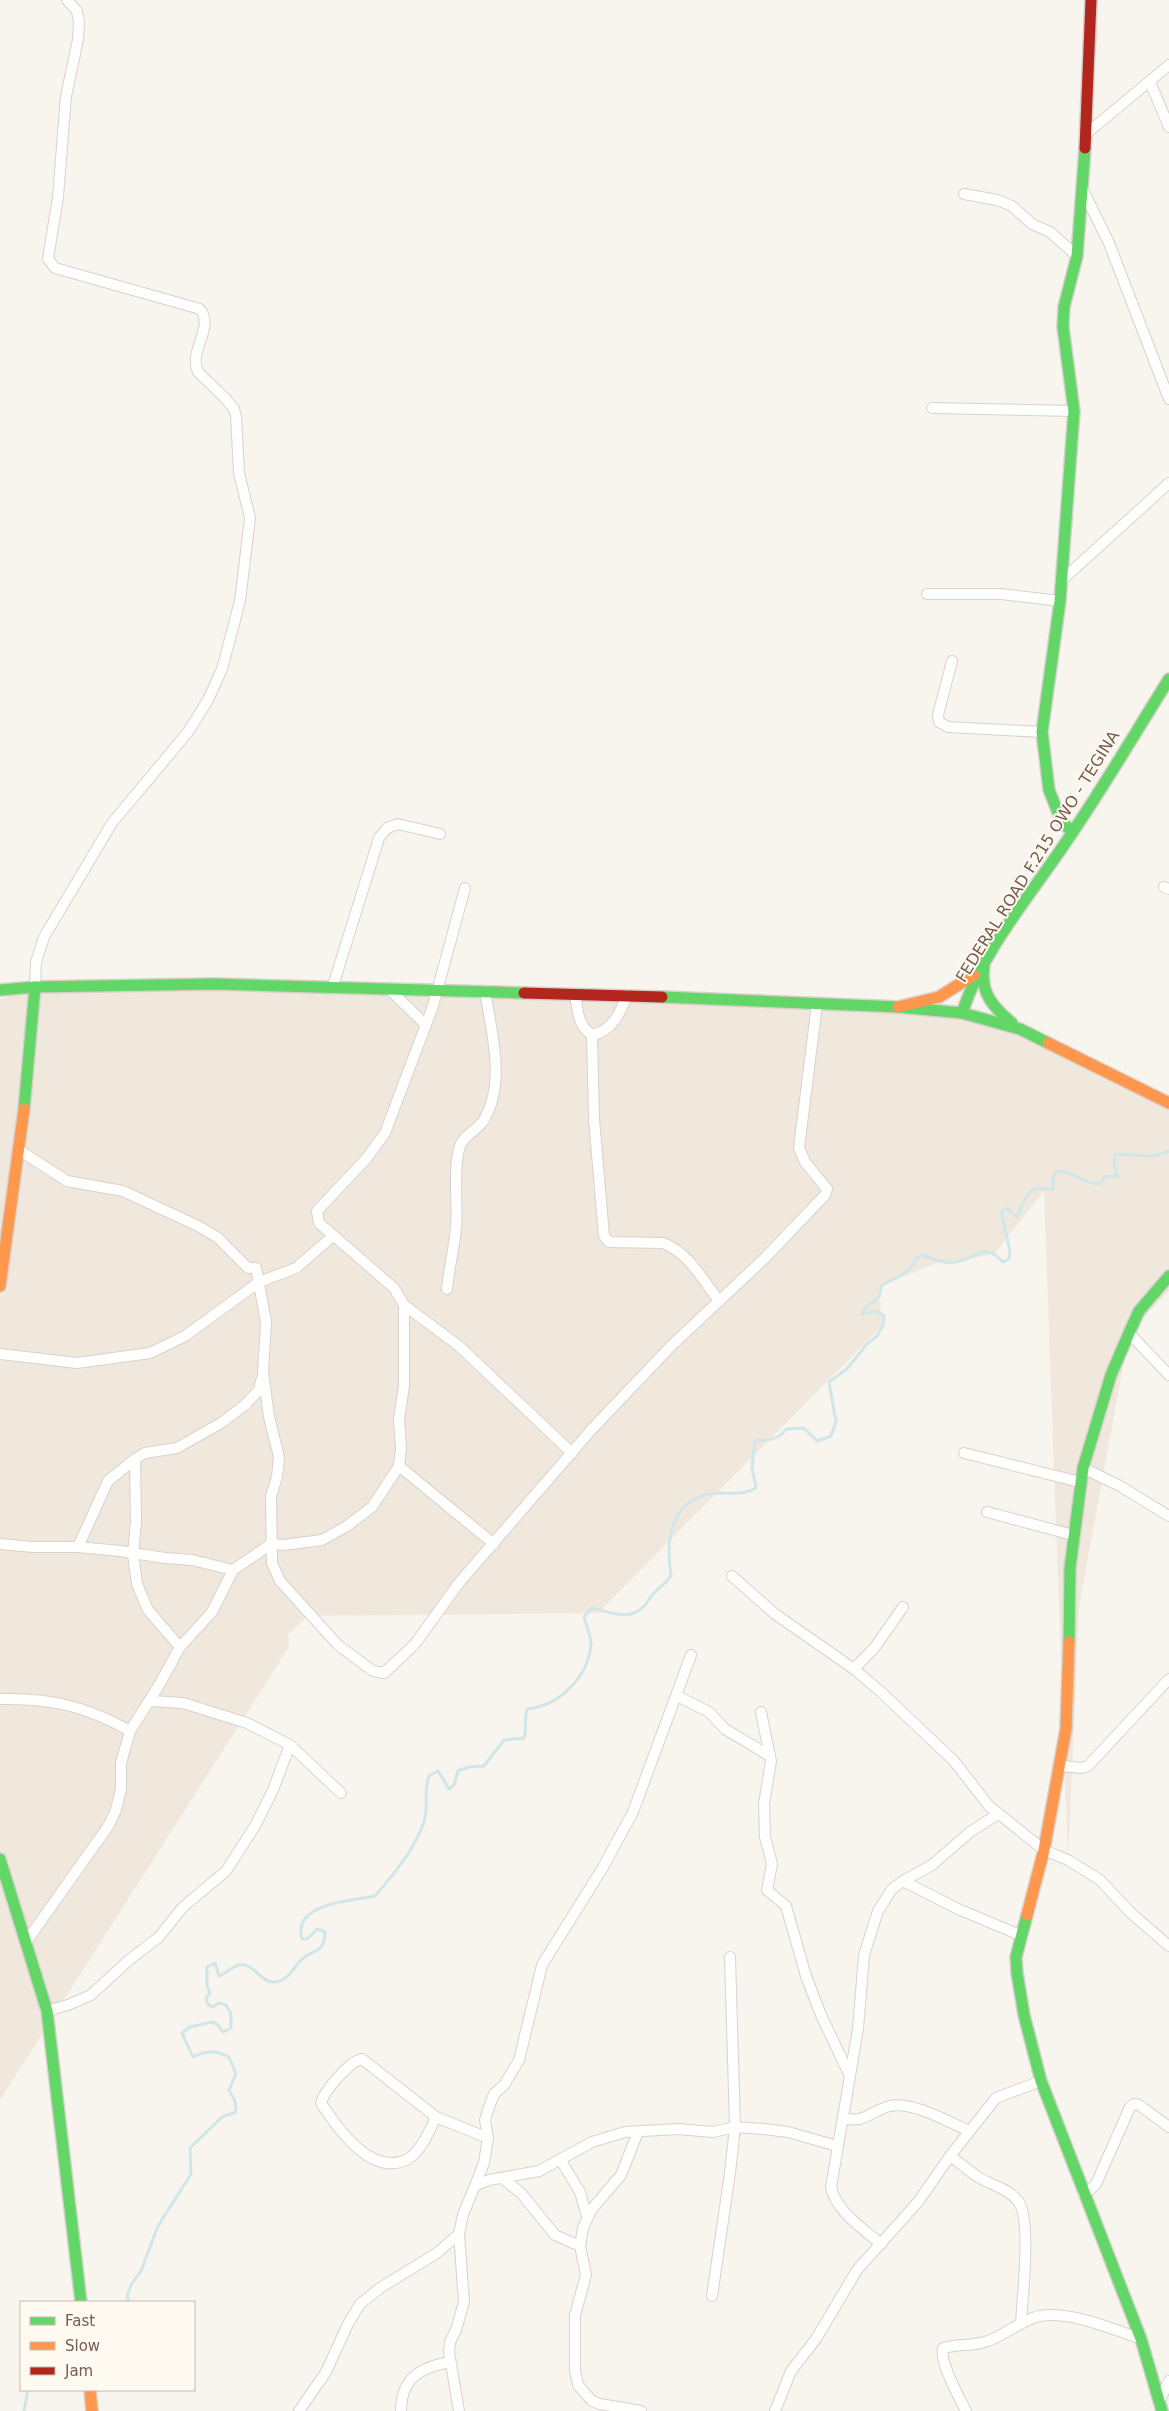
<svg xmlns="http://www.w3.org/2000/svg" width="1169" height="2411" viewBox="0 0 1169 2411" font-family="'DejaVu Sans',sans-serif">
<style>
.residential{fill:#f1e8dd}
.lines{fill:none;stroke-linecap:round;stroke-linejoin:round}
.stream{stroke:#d0e6e9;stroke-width:3}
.street-casing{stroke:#d7d2cd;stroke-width:12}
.fast-casing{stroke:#d8d1cb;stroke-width:14}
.slow-casing{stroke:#d8d1cb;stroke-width:14}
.jam-casing{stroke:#d8d1cb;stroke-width:14}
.street{stroke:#fefefd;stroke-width:10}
.fast{stroke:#63d668;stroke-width:11}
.slow{stroke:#ff974d;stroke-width:11}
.jam{stroke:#b3261e;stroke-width:11}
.labels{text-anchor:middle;stroke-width:4;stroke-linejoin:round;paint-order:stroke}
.street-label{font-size:16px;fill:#775d4e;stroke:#fef9f1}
</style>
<rect width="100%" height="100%" fill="#f8f5ef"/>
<polygon class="residential" points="36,988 379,991 986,1016 1018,1029 1169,1105 1169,1291 1129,1333 1079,1607 1068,1860 1044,1191 994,1254 950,1263 940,1262 882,1285 879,1297 883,1325 598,1613 308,1616 288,1634 289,1647 0,2100 0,999"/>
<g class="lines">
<g class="stream">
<path d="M129 2302 127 2296 131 2285 141 2271 158 2226 191 2174 190 2148 222 2117 236 2112 235 2101 229 2090 236 2074 229 2057C217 2050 206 2050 193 2057L182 2033 190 2027 212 2022 217 2024 223 2032 231 2028V2014L226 2005 218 2003 213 2007 208 2005 206 1998 210 1993 207 1985V1967L215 1963 219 1976C226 1973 232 1967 239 1965 254 1962 260 1982 273 1982 288 1982 293 1968 302 1959 313 1949 325 1954 325 1932L317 1929 307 1939H302C292 1903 351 1901 375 1896 393 1875 415 1849 424 1822 429 1808 423 1791 429 1776L438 1771 449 1789 454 1785 458 1771 469 1767 484 1766 504 1740 524 1738C527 1729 524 1719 527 1709 559 1706 589 1677 591 1643 591 1636 586 1625 584 1617L592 1608C610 1612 630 1622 644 1606 648 1602 650 1597 654 1593 660 1587 666 1583 671 1576 665 1537 671 1496 718 1493 732 1493 744 1495 756 1488L752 1467 755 1440C767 1441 779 1440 786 1429L804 1428 817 1441 831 1436 836 1422 829 1382 847 1369 867 1344 877 1336 883 1325 884 1316 877 1311 862 1314 864 1309 879 1297 882 1285C895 1278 912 1273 916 1258L923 1255C954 1268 956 1263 984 1251L994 1254 1003 1262 1009 1259 1010 1251 1001 1212 1007 1208 1017 1217 1025 1199 1033 1189H1053V1177L1058 1171C1075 1171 1081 1184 1101 1184L1104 1177 1118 1176 1114 1166 1115 1154 1154 1156 1169 1151"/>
<polyline points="24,2411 28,2390"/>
</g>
<defs>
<g id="street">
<polyline points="1150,82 1169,127"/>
<polyline points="1086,134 1169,65"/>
<polyline points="1082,188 1109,243 1169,399"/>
<polyline points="964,194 997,200 1012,206 1032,224 1050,232 1077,256"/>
<polyline points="932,408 1074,411"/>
<polyline points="1061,581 1169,483"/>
<polyline points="927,594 1001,594 1060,601"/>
<polyline points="952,661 938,715 939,722 948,727 1042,732"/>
<polyline points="1164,887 1169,889"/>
<polyline points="465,888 433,1006 385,1133 366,1159 317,1211 319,1223 394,1288 404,1305 459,1346 572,1453"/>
<polyline points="333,986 379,838 387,828 398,824 440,834"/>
<path d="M35 987 36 962 44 937 112 823 188 732 208 700 222 669 240 601 250 518 239 473 236 416 234 409 225 398 198 372C188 350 215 328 200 309L55 268 48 259 58 197 66 96 78 40 79 22 77 11 67 0"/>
<polyline points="390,990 426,1025"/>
<path d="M575 994C578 1010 577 1025 592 1035 612 1031 620 1014 627 995"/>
<path d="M592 1035 594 1119 604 1236 609 1242 663 1243C688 1252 703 1280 719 1301"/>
<polyline points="19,1150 67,1181 123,1191 198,1226 217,1237 248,1268 256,1268 266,1322 263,1372 269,1417 279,1457 277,1477 271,1496 272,1563 280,1581 338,1645 373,1671 384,1673 415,1644 458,1584 592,1429 672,1345 764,1259 825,1195 827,1189 805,1162 799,1148 817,1004"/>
<path d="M447 1289C449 1268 454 1249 456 1228 458 1205 453 1171 459 1149 462 1135 479 1130 485 1118 506 1080 491 1031 485 991"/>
<polyline points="1129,1333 1169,1375"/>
<polyline points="0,1354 77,1363 150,1353 185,1336 259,1282 296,1268 333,1236"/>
<polyline points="964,1453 1080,1482"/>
<polyline points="135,1459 136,1522 133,1554 137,1584 148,1610 180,1647"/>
<polyline points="399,1466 494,1544"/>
<polyline points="1083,1468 1120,1486 1169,1516"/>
<polyline points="987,1512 1073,1535"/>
<polyline points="0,1544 33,1547 78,1547 120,1551 165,1558 192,1560 233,1570"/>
<polyline points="78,1547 108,1481 135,1459 145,1453 177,1448 221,1423 245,1405 259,1390 262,1378"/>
<polyline points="732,1576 775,1614 854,1669 881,1692 954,1761 989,1806 1044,1850 1068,1860 1100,1880 1131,1913 1169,1946"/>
<polyline points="854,1669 875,1647 903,1607"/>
<polyline points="677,1696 709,1712 725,1729 770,1756"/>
<path d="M0 1699C50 1698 86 1706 130 1731"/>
<polyline points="150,1701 183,1703 247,1723 290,1745 341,1793"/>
<polyline points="761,1712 771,1761 764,1804 765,1837 772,1864 767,1890 786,1906 806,1976 821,2015 849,2074"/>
<polyline points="1061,1766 1082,1768 1088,1766 1169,1679"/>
<polyline points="903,1881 958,1909 1020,1935"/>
<polyline points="26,1942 109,1825 116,1810 121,1789 121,1763 130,1731 158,1687 180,1647 212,1612 233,1570 271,1544 283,1545 322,1540 347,1526 372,1507 399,1466 401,1449 399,1419 404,1386 404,1305"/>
<polyline points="47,2011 68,2005 91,1995 129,1960 159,1937 183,1907 226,1871 255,1826 273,1790 290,1745"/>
<path d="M436 2117C430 2130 421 2151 408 2159 372 2178 338 2129 321 2103 324 2091 350 2061 362 2059L436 2117 488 2138"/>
<path d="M843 2118C865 2124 870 2111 890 2106 912 2101 949 2122 969 2131"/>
<polyline points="638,2132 621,2175 592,2209 583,2228 580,2246 586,2275 575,2315 575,2370 578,2385 592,2401 600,2404 641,2411"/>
<path d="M950 2156C960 2163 969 2171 978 2177 991 2185 1009 2189 1018 2201 1032 2218 1022 2300 1021 2324"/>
<polyline points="560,2159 580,2192 587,2217"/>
<polyline points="502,2178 521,2193 555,2235 580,2246"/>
<polyline points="477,2185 489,2180 539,2171 592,2142 625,2132 678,2129 713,2132 735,2127 764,2129 788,2132 837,2146"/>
<polyline points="1083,2193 1090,2190 1096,2184 1130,2107 1134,2104 1139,2105 1169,2127"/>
<path d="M881 2244C862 2228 836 2211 831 2187L858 2029 864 1955 878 1911 892 1889 903 1881 932 1865 970 1832 998 1814"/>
<polyline points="712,2296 730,2173 735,2127 730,1957"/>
<polyline points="1160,2400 1169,2381"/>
<polyline points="299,2411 326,2372 348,2324 360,2304 380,2288 437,2253 459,2234"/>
<path d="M401 2411C401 2378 421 2367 450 2362"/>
<polyline points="459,2411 449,2352 450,2342 456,2330 464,2302 459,2234 463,2215 484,2163 488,2138 485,2120 488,2110 494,2094 504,2085 519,2060 542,1965 602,1869 633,1812 691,1655"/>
<polyline points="775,2411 791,2371 816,2339 857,2270 918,2202 950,2156 996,2098 1041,2081"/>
<path d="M966 2411C959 2397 939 2362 943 2348 957 2344 972 2346 985 2342 1002 2337 1016 2324 1033 2318 1061 2307 1113 2329 1141 2339"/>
</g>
<g id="fast">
<polyline points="1073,832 1065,825 1059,815 1049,790 1042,732 1060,601 1074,411 1063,327 1064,307 1077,256 1085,148"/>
<path d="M984 967C980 993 993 1007 1012 1023"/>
<polyline points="0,990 35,987 215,984 524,993"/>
<polyline points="662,997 898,1007 962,1013"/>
<path d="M1048 1043 1020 1029 962 1013C983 948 1035 890 1072 833 1106 783 1137 730 1169 679"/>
<polyline points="24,1109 35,987"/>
<polyline points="1069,1642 1070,1568 1083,1468 1111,1375 1129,1333 1139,1311 1169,1276"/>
<polyline points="0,1859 47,2011 81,2302"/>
<polyline points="1027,1915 1016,1957 1017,1973 1024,2015 1041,2081 1141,2339 1162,2411"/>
</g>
<g id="slow">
<polyline points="898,1007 939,997 974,975"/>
<polyline points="1048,1043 1169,1103"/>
<polyline points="0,1286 24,1109"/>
<polyline points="1027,1915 1044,1850 1066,1729 1069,1642"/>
<polyline points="90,2390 92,2411"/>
</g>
<g id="jam">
<polyline points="1085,148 1091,0"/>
<polyline points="524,993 662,997"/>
</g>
</defs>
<use href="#street" class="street-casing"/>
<use href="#fast" class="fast-casing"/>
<use href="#slow" class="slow-casing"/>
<use href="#jam" class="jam-casing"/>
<use href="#street" class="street"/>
<use href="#fast" class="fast"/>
<use href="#slow" class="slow"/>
<use href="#jam" class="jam"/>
</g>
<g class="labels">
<g class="street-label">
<text transform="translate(1037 856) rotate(-58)" y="6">FEDERAL ROAD F.215 OWO - TEGINA</text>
</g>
</g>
<rect x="20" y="2301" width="175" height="90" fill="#fef9f1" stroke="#c8bbb0"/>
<rect x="30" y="2317" width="25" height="8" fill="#63d668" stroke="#c8bbb0"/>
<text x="65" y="2326" font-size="15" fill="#775d4e">Fast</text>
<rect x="30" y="2342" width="25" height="8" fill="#ff974d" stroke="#c8bbb0"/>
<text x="65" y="2351" font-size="15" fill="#775d4e">Slow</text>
<rect x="30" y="2367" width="25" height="8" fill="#b3261e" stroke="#c8bbb0"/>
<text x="65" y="2376" font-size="15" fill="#775d4e">Jam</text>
</svg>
